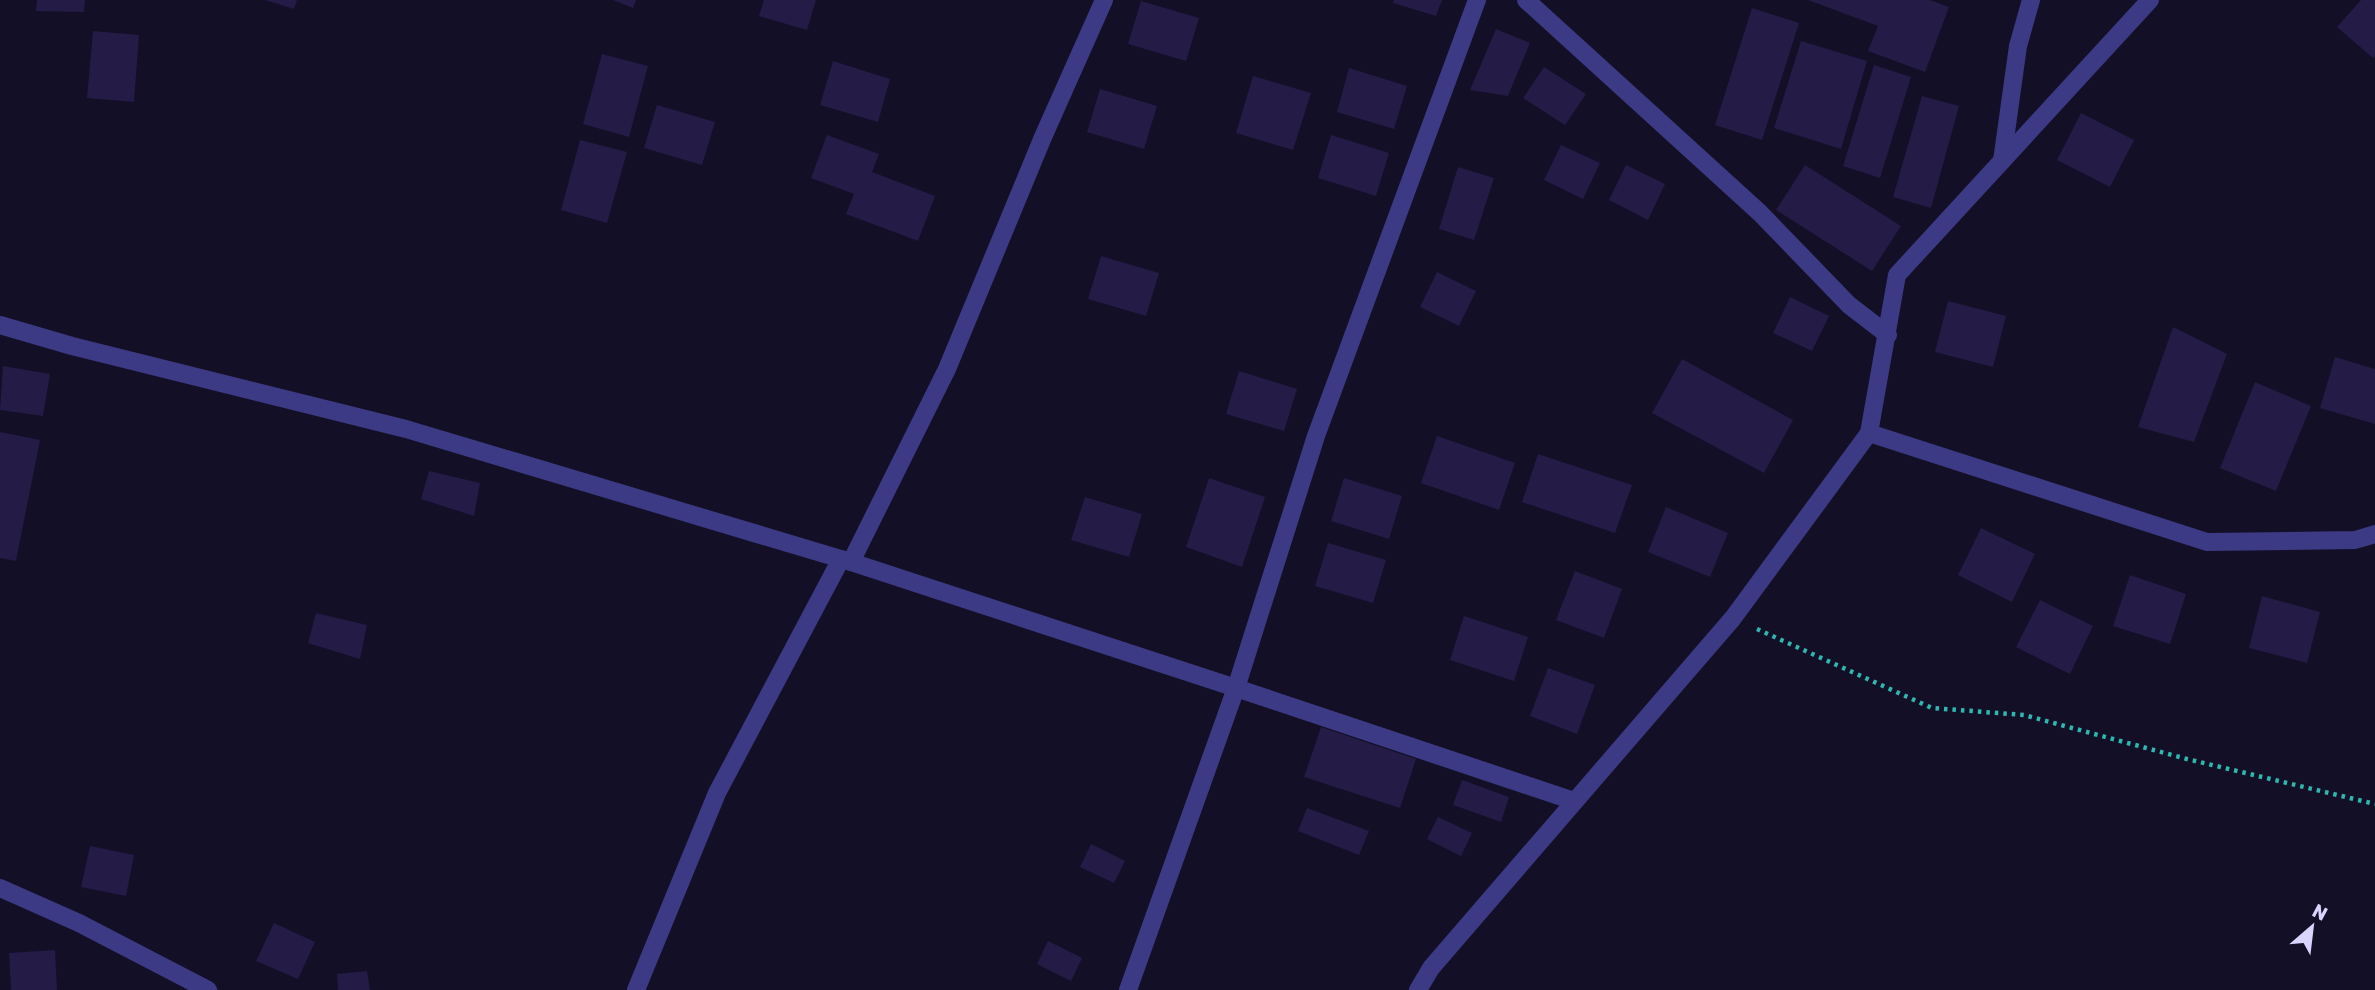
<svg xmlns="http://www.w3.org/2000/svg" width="2375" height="990" viewBox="0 0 2375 990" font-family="Rubik,sans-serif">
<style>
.building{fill:#241b47}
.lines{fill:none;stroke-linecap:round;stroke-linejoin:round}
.path{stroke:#2fb8b0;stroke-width:4.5;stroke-dasharray:3.5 5;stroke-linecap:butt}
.minor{stroke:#3d3a85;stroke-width:18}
</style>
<rect width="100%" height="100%" fill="#130f26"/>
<g class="building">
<polygon points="37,0 85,0 84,12 36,11"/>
<polygon points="265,0 297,0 294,9"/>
<polygon points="613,0 636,0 633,8"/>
<polygon points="764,0 816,0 807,30 759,16"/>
<polygon points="1394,0 1442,0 1436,16 1393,3"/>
<polygon points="1808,0 1930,0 1949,7 1925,72 1868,51 1878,26"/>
<polygon points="2361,0 2375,0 2375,56 2373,58 2337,27"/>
<polygon points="1141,1 1199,18 1186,61 1128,44"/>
<polygon points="1752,8 1799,23 1762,140 1715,125"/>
<polygon points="1496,29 1530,43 1508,96 1470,90"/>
<polygon points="93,31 139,35 134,102 87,98"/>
<polygon points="1801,41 1867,61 1841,149 1774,128"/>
<polygon points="602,54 648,66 629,137 583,124"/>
<polygon points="833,61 890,79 878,122 820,105"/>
<polygon points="1874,65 1911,77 1880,178 1843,166"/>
<polygon points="1544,67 1586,94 1565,125 1523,98"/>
<polygon points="1349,68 1407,86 1394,129 1337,112"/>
<polygon points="1253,76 1311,93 1293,150 1236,133"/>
<polygon points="1100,89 1157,106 1144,149 1087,132"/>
<polygon points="1922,96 1959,106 1931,208 1893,197"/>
<polygon points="657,105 715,122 702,165 644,148"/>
<polygon points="2081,113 2134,140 2110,187 2057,160"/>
<polygon points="827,135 879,154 872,172 935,196 918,241 846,214 854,194 811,178"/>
<polygon points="1331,135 1389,153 1376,196 1318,178"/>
<polygon points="580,140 627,152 607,223 561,210"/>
<polygon points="1561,145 1600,163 1583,199 1544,180"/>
<polygon points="1626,165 1665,184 1648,220 1609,200"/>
<polygon points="1805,165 1901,226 1872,271 1776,210"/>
<polygon points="1458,167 1494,178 1474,240 1439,229"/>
<polygon points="1101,256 1159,273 1146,316 1088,299"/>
<polygon points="1437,272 1476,291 1459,326 1420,307"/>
<polygon points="1790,297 1829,316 1812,351 1773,333"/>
<polygon points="1948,301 2006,316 1993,367 1935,352"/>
<polygon points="2173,327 2227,354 2194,442 2138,427"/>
<polygon points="2335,357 2375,369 2375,424 2320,408"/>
<polygon points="1682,359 1793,420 1764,473 1652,413"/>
<polygon points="3,366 50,374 43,416 0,410"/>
<polygon points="1239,371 1297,389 1284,431 1226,414"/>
<polygon points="2255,382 2311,406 2276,491 2220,468"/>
<polygon points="0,432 40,440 16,561 0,558"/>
<polygon points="1437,436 1515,463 1499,510 1421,483"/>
<polygon points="1538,454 1632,485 1615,533 1522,502"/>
<polygon points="429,471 480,483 474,516 421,499"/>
<polygon points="1209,478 1265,497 1242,567 1186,547"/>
<polygon points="1344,478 1402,496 1389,539 1331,521"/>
<polygon points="1085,497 1142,514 1129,557 1071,540"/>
<polygon points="1666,507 1728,533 1710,577 1648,552"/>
<polygon points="1981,528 2035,554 2012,602 1958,575"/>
<polygon points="1328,543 1386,560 1373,603 1315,586"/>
<polygon points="1575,571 1622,589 1604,638 1556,620"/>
<polygon points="2130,575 2186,594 2170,644 2113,626"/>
<polygon points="2262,596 2320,612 2307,663 2249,648"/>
<polygon points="2040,600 2093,626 2070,674 2016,647"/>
<polygon points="316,613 367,625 360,659 308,643"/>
<polygon points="1464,616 1528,637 1514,681 1450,660"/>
<polygon points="1548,668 1595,685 1577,734 1530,716"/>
<polygon points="1321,727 1416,759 1400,808 1304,777"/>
<polygon points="1462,780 1509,797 1501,822 1453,805"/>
<polygon points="1307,808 1369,831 1359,855 1298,831"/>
<polygon points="1438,817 1472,833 1461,856 1427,839"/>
<polygon points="1091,844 1125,861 1114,883 1080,867"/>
<polygon points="90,846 134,855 126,896 81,887"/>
<polygon points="274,923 315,942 298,979 256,961"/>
<polygon points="1048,941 1082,958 1071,981 1037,964"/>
<polygon points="55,950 57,990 11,990 9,953"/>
<polygon points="367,971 370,990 338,990 337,974"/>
</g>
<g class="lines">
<polyline class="path" points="1757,629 1932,708 2024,715 2187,759 2375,804"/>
<g class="minor">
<polyline points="1526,0 1760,213 1849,305 1888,335"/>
<polyline points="2002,161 2018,46 2031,0"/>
<polyline points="0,325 72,346 406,429 851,562 1236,688 1574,801"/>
<polyline points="1869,433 2207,542 2355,540 2375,534"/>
<polyline points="851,562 947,369 1043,137 1104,0"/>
<polyline points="0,888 79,923 208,990"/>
<polyline points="636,990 717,793 841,559"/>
<polyline points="1128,990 1236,688 1316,436 1477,0"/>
<polyline points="1418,990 1431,968 1733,618 1869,433 1897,275 2150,0"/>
</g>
</g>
<g transform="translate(2312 927) rotate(28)" stroke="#130f26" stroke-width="5" paint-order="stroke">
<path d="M0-5L12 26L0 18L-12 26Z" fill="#d9d4ff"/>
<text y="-10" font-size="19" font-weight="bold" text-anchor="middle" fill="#d9d4ff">N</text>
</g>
</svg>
